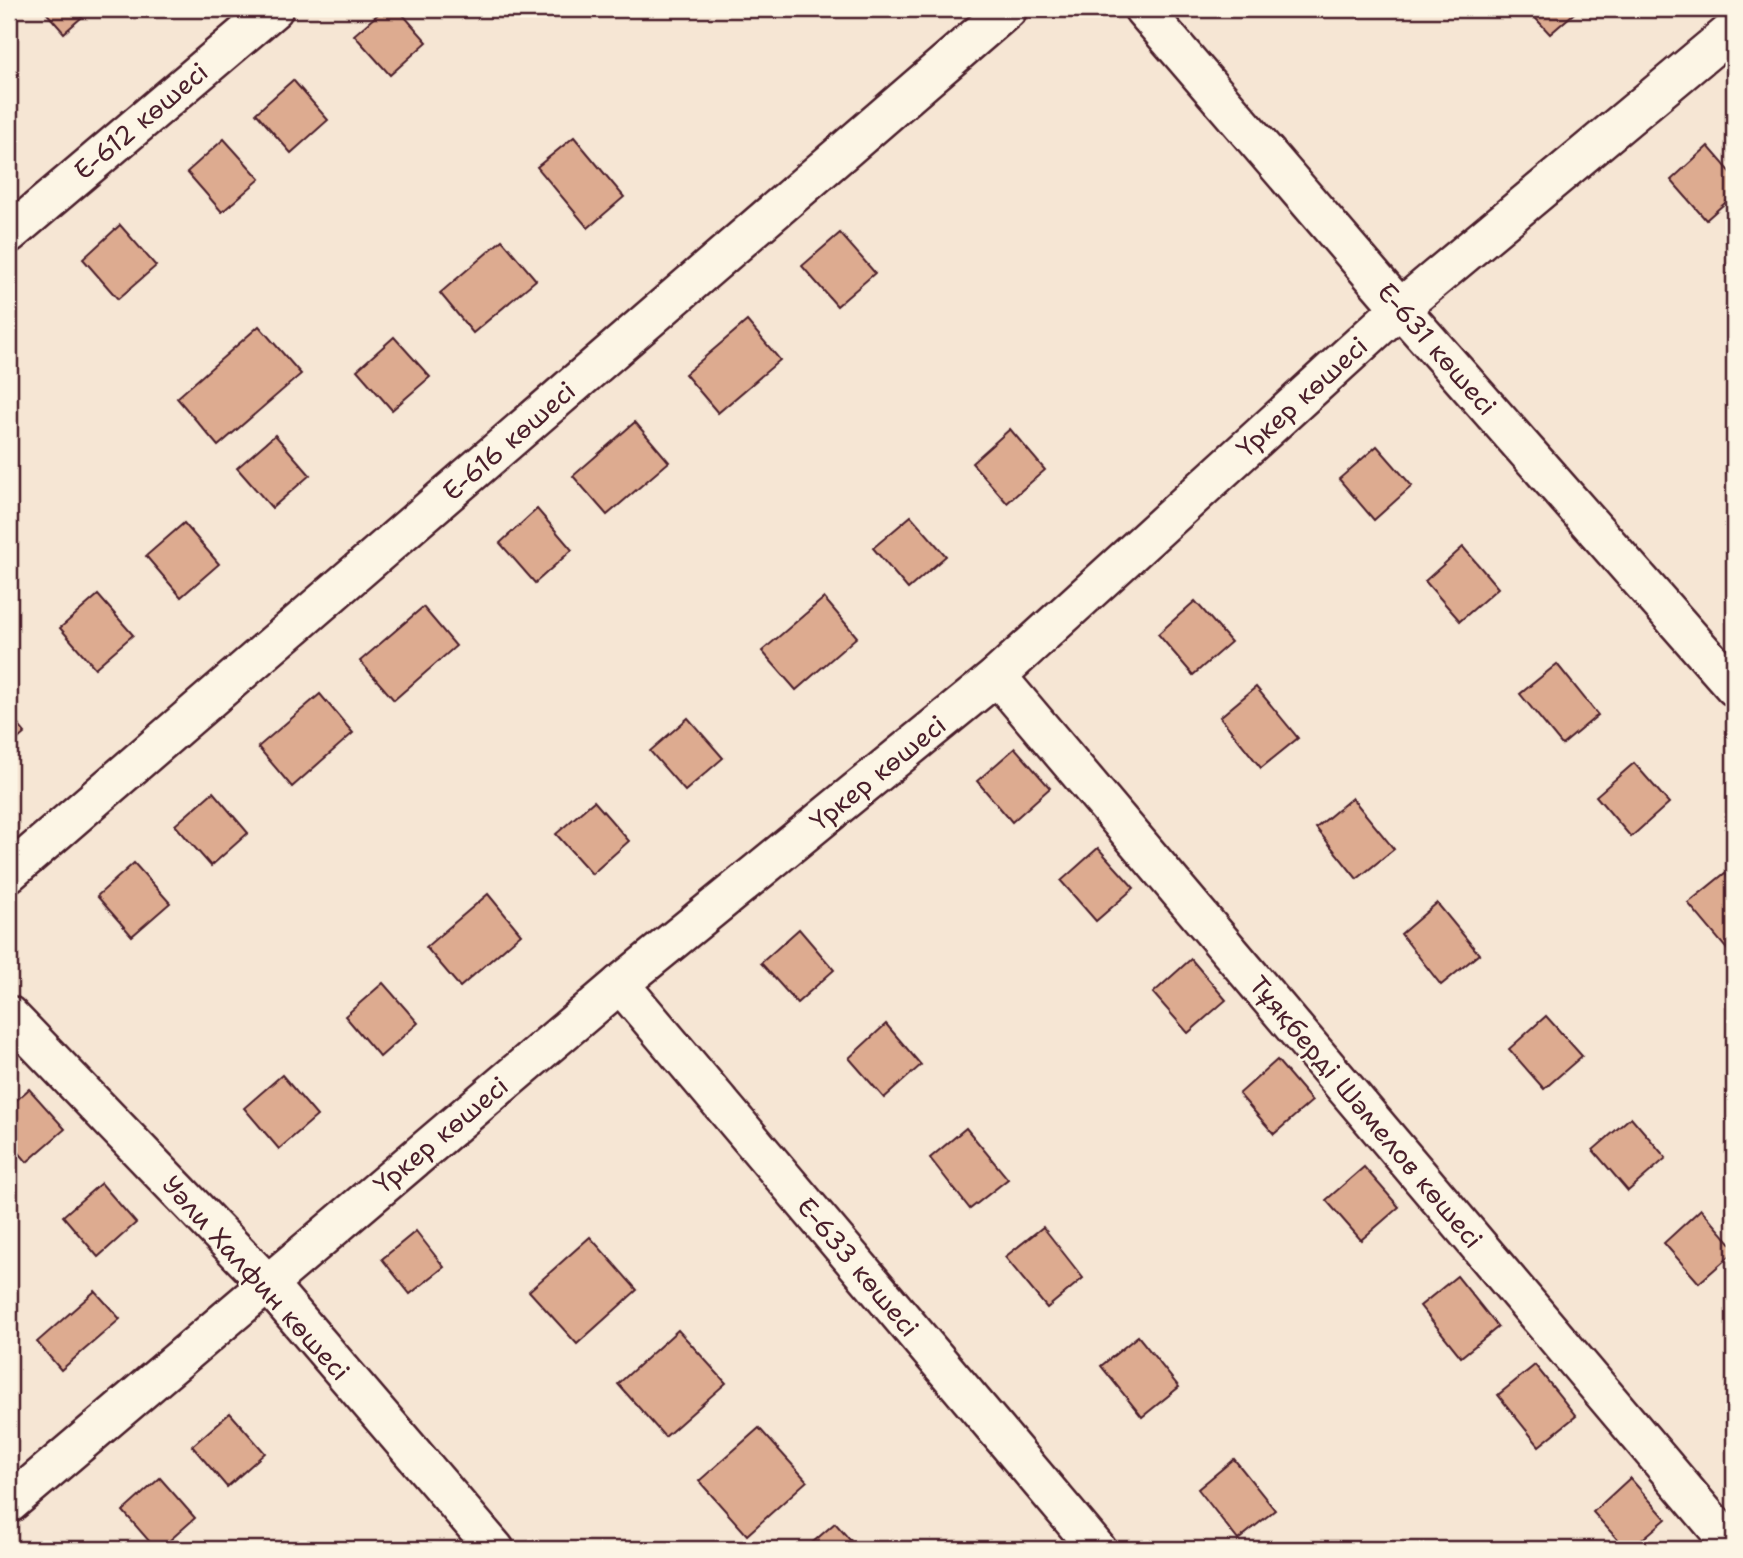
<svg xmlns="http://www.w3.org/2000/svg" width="1743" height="1558" viewBox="0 0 1743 1558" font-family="'Shantell Sans',sans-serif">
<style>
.building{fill:#ddab90;stroke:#4a1f2b;stroke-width:2}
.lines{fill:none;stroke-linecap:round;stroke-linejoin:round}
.minor-casing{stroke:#4a1f2b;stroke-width:42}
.minor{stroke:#fcf5e5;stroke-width:37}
.labels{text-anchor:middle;stroke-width:5;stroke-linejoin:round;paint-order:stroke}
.street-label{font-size:26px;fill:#4a1f2b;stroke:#fcf5e5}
</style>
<rect width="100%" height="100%" fill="#f6e6d4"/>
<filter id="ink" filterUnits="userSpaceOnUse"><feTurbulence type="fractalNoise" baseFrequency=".0143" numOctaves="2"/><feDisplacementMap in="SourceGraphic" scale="14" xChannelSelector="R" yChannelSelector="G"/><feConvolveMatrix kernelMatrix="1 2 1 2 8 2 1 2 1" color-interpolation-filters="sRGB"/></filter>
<g filter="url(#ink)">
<g class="building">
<polygon points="43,9 91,9 64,33"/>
<polygon points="384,9 398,9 427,42 390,75 354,35"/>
<polygon points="1527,9 1579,9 1550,34"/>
<polygon points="293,80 328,120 291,153 256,113"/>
<polygon points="574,137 624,197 588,228 537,167"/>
<polygon points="224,139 260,179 222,212 187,172"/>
<polygon points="1708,146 1734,176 1734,195 1706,220 1671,180"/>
<polygon points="120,225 156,266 118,299 83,259"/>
<polygon points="840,233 875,273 837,306 802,266"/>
<polygon points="502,240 536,280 473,333 440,293"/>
<polygon points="747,321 780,360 718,413 685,374"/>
<polygon points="259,326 301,374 218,446 177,398"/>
<polygon points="394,337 430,377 392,410 357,370"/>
<polygon points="635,422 669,462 607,515 573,476"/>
<polygon points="1010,429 1045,470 1007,503 972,463"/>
<polygon points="275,435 310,475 272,508 237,468"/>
<polygon points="1377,446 1412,486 1374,520 1339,479"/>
<polygon points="537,509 572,550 535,583 500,543"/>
<polygon points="911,516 946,556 908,589 873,548"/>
<polygon points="184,523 219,564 181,597 146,556"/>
<polygon points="1463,547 1498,588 1460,621 1425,581"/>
<polygon points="98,595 133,635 95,668 60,628"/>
<polygon points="824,598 857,637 796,690 762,651"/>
<polygon points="1195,601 1231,642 1193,675 1158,634"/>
<polygon points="423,607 456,646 394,700 360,661"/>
<polygon points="1557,664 1598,715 1562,745 1520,694"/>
<polygon points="1256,687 1298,738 1261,768 1220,717"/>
<polygon points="320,694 353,733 292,787 258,747"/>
<polygon points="9,714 25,733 9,747"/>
<polygon points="688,718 723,758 685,791 650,751"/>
<polygon points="1015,748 1050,788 1012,822 977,781"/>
<polygon points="1634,763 1669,803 1631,837 1596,796"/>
<polygon points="213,792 248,833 211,866 175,825"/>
<polygon points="1352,798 1394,849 1357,879 1316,828"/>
<polygon points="594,801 629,841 592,874 556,834"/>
<polygon points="1098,848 1134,888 1096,921 1061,881"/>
<polygon points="134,863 170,903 132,936 97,896"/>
<polygon points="1725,873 1734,884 1734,950 1730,953 1688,903"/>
<polygon points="488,894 521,934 460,987 426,947"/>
<polygon points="1437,903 1479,954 1441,985 1401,934"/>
<polygon points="799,929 834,970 797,1003 761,963"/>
<polygon points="1191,959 1226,1000 1188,1033 1153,993"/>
<polygon points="383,983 418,1023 380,1057 345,1016"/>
<polygon points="1546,1016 1582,1056 1544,1089 1509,1049"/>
<polygon points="886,1024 921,1065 884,1098 849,1058"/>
<polygon points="1277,1060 1312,1101 1274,1134 1239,1094"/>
<polygon points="282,1075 317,1116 279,1149 244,1108"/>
<polygon points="29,1089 65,1129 27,1162 9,1141 9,1107"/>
<polygon points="1631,1117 1666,1158 1628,1191 1593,1150"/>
<polygon points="966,1128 1008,1179 970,1209 930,1158"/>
<polygon points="1364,1167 1399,1207 1361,1240 1326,1200"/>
<polygon points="101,1183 136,1223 98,1257 63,1216"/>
<polygon points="1701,1209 1734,1247 1734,1252 1699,1283 1664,1243"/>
<polygon points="1043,1227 1083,1278 1047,1308 1005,1257"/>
<polygon points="416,1231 444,1267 410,1294 382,1259"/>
<polygon points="590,1237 637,1290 577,1344 529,1291"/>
<polygon points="1457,1276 1498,1327 1461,1357 1420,1306"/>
<polygon points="95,1291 120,1319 61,1370 37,1342"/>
<polygon points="678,1330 726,1383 665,1437 618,1384"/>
<polygon points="1138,1336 1179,1387 1142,1417 1101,1366"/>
<polygon points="1535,1365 1576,1416 1539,1446 1498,1395"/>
<polygon points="230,1413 265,1453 227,1487 192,1446"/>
<polygon points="759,1428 807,1481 747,1535 699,1481"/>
<polygon points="1234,1459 1275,1510 1238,1540 1198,1489"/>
<polygon points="160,1478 195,1518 160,1549 156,1549 123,1511"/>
<polygon points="1630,1478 1666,1519 1631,1549 1626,1549 1593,1512"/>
<polygon points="835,1523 858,1549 805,1549"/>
</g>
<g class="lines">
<defs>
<g id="minor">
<polyline points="1143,9 1400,308 1734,687"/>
<polyline points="9,234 274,9"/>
<polyline points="997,676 1734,1548"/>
<polyline points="9,873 1008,9"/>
<polyline points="620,984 1097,1549"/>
<polyline points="9,1015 267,1283 495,1549"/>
<polyline points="9,1504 620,984 997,676 1400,308 1734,29"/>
</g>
</defs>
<use href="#minor" class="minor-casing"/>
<use href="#minor" class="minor"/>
</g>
</g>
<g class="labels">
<g class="street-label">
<text transform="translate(141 121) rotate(-40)" y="9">Е-612 көшесі</text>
<text transform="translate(1437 349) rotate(49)" y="9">Е-631 көшесі</text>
<text transform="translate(1302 397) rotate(-42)" y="9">Үркер көшесі</text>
<text transform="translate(509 441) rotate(-41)" y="9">Е-616 көшесі</text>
<text transform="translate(878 773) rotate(-39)" y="9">Үркер көшесі</text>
<text transform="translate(1366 1112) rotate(50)" y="9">Тұяқберді Шәмелов көшесі</text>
<text transform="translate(441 1135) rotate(-40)" y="9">Үркер көшесі</text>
<text transform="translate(858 1267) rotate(50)" y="9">Е-633 көшесі</text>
<text transform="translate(256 1278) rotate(48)" y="9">Уәли Халфин көшесі</text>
</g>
</g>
<rect width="1743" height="1558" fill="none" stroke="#fcf5e5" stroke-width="35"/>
<rect x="18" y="18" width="1708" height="1523" fill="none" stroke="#4a1f2b" stroke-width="2.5" filter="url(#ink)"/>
</svg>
